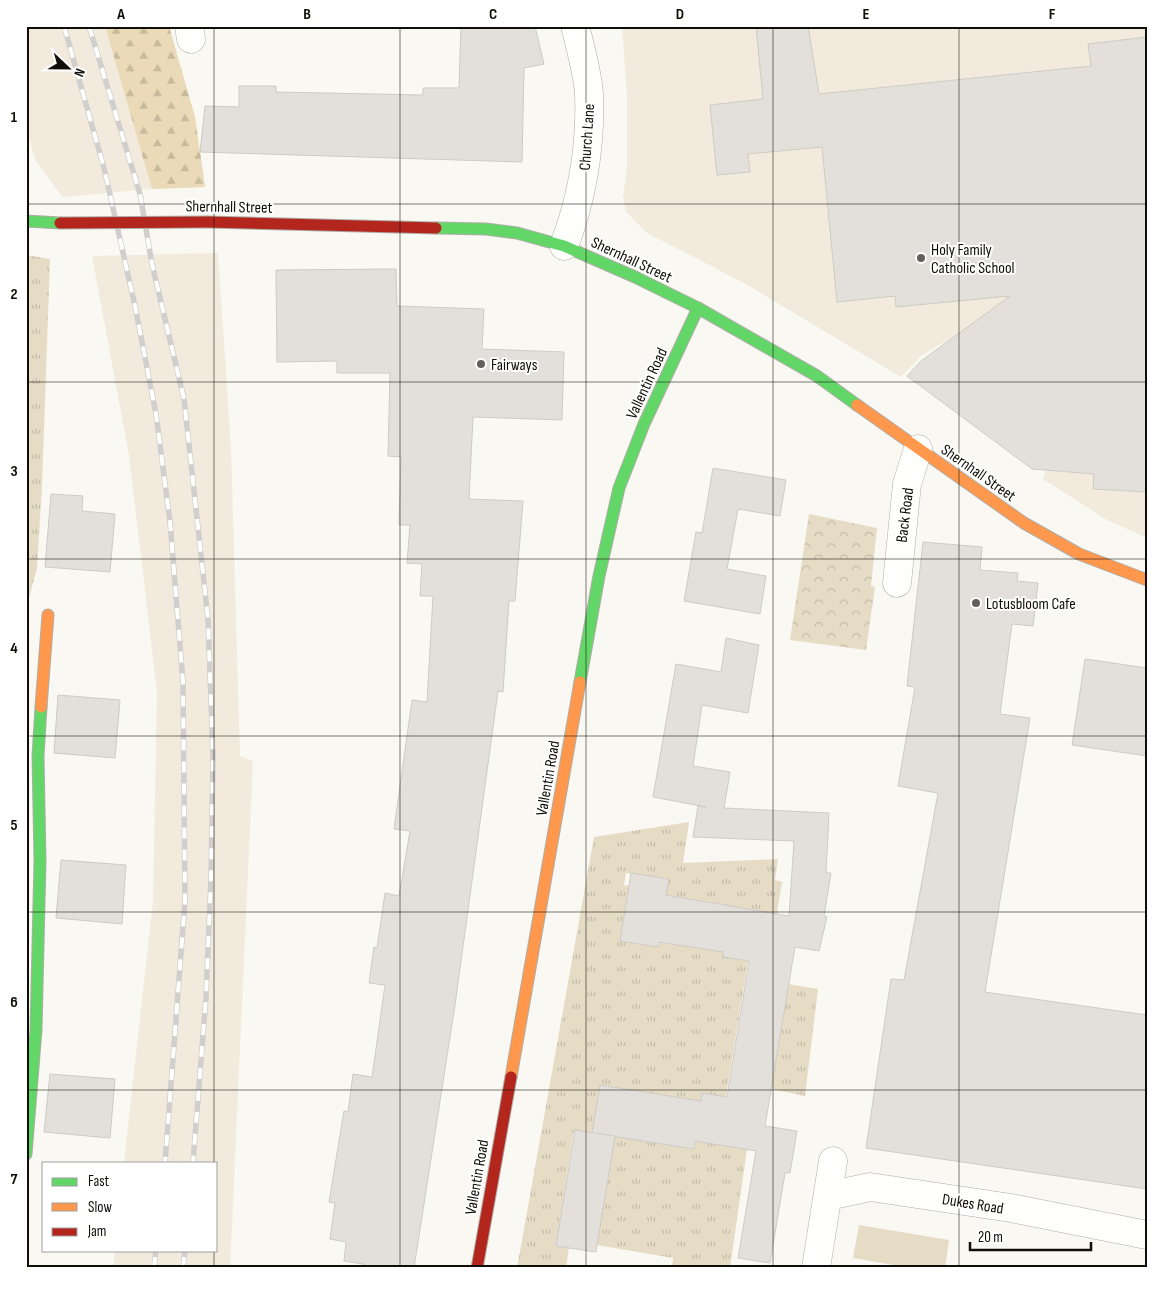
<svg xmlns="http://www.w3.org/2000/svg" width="1173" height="1294" viewBox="0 0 1173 1294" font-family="'Sofia Sans Condensed',sans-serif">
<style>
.built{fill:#f2ebdd}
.grass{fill:url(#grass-tufts)}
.forest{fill:url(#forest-firs)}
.park{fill:url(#park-crowns)}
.garden{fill:#e6dcc6}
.building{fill:#e3e0db;stroke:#cdcbc5}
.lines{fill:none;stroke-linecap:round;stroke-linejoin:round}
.street-casing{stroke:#afada8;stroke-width:29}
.fast-casing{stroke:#afada8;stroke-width:13}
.slow-casing{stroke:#afada8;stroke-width:13}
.jam-casing{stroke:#afada8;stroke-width:13}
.street{stroke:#fefefd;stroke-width:28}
.fast{stroke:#63d668;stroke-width:11}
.slow{stroke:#ff974d;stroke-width:11}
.jam{stroke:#b3261e;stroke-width:11}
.rail-casing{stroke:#d0cfcd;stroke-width:5.5}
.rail{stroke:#fff;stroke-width:4;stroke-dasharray:11;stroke-linecap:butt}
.jam-bridge-casing{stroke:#afada8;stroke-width:13;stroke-linecap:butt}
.jam-bridge{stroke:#b3261e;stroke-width:11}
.grid{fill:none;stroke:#100e09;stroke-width:1;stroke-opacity:0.55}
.poi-dot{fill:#62605b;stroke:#fff;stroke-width:2}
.labels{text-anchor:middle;stroke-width:4;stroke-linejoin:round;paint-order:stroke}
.street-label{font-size:16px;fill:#100e09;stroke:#fff}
.poi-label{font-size:16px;fill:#100e09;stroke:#fff;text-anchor:start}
.neatline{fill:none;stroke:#100e09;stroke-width:2}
.grid-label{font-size:16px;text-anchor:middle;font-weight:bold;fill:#100e09}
</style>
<defs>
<pattern id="grass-tufts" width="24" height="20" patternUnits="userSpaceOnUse" patternTransform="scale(1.25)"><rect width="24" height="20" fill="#e6dcc6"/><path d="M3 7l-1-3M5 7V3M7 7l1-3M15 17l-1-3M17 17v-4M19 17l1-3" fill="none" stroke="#c4bca9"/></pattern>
<pattern id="forest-firs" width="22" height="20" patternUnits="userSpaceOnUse" patternTransform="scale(1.25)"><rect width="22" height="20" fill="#ebdab7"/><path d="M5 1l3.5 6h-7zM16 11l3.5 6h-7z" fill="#c8ba9c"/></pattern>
<pattern id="park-crowns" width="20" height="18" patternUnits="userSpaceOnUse" patternTransform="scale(1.25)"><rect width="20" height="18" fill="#e6dcc6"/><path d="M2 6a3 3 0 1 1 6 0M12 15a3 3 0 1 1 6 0" fill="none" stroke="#c4bca9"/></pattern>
</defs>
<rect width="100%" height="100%" fill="#faf8f2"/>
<g class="built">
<polygon points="26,26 169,26 195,117 205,187 152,189 62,197 35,159 26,128"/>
<polygon points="622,26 1147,26 1147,538 1107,520 1043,479 1059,437 992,315 922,355 901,377 744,283 647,233 626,212 623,197 627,169 627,98"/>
<polygon points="218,253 231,449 240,756 253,761 230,1268 113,1268 115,1250 216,1250 216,1163 124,1163 153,901 157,692 129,455 92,256"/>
</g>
<g class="grass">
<polygon points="26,255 50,259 42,486 37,568 26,609"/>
<polygon points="689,822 683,863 778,859 775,880 782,882 776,920 731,906 666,895 667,892 646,889 648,876 626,873 624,885 629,886 620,940 658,947 659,942 723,952 723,957 748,961 726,1097 703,1093 701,1101 600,1085 592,1133 574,1130 556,1245 569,1248 566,1268 517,1268 594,837"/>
<polygon points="788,984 818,989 805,1096 771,1089"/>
<polygon points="615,1136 693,1149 695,1141 747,1149 730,1268 672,1268 673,1258 597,1245"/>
</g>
<polygon class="forest" points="105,26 169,26 195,117 205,187 152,189"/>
<polygon class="park" points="809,514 877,528 871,586 875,587 866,650 790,640"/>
<polygon class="garden" points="859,1225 949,1240 945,1268 911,1268 853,1258"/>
<g class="building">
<polygon points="461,26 535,26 544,64 524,68 522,162 200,152 205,106 239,107 239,86 276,86 276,92 423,95 423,88 459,88"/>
<polygon points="756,26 808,26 819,94 1091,66 1088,44 1147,37 1147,492 1093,489 1094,474 1032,469 907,376 921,361 1010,296 896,307 895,296 837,302 822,147 748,154 750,172 717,175 710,105 763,99"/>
<polygon points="396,269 397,306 484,309 482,349 564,352 562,420 473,417 469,499 523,501 515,601 509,601 503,692 498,691 455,1005 414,1268 362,1268 363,1264 344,1261 346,1242 330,1239 335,1203 329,1202 344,1111 348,1112 353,1074 372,1077 385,985 369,983 374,947 377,948 385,893 399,896 410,831 394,829 412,700 427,702 433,596 420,596 422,564 407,563 410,525 399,525 401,457 388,456 390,373 337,373 337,361 277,362 276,270"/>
<polygon points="713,468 786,480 780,516 738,509 727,569 766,576 760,614 684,601 696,532 702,533"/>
<polygon points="51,494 83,496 82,511 115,514 110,572 45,567"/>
<polygon points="923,542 982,547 980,570 1018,573 1017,581 1038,583 1033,626 1012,624 1000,714 1030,718 985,992 1147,1015 1147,1189 866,1148 891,979 904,980 938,793 898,786 915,687 907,686"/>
<polygon points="726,638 759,645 748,713 702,705 693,766 730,772 724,808 829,813 826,873 831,873 824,916 827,917 819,951 795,947 765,1126 797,1131 790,1173 785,1173 770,1263 738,1258 756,1151 695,1141 694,1149 592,1133 600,1085 701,1101 702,1093 727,1097 749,961 723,957 723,952 659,942 658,947 620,941 631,873 669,879 666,895 789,916 794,841 693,837 698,806 706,807 653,797 676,664 721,672"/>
<polygon points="1085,659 1147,668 1147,756 1072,745"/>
<polygon points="58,695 120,700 115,758 54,753"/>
<polygon points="61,860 126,865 122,924 56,918"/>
<polygon points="50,1074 115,1079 110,1138 44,1132"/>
<polygon points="575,1130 615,1136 596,1252 556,1246"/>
</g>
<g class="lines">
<defs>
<g id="street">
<polyline points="189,26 191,39"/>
<path d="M564 246C582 198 591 146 589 94 588 76 580 45 575 26"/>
<polyline points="897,583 907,484 918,449"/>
<polyline points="828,1196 870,1187 1011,1208 1147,1235"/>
<polyline points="816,1268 833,1161"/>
</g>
<g id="fast">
<polyline points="26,221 60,223"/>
<polyline points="436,228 486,229 517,233 564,246 635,277 698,308 817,376 857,405"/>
<polyline points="580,682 599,576 619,488 644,424 698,308"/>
<polyline points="26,1154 36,1030 40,860 38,756 41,707"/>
</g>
<g id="slow">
<polyline points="857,405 1024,523 1079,554 1147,580"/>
<polyline points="41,707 48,615"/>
<polyline points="511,1077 580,682"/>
</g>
<g id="jam">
<polyline points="208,222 436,228"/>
<polyline points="477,1268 511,1077"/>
</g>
</defs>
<use href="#street" class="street-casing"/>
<use href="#fast" class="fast-casing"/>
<use href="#slow" class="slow-casing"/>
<use href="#jam" class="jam-casing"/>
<use href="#street" class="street"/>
<use href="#fast" class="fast"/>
<use href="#slow" class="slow"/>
<use href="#jam" class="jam"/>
<defs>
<g id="rail">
<polyline points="64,26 104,168 135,306 156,414 170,522 183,682 185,901 165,1163"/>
<polyline points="89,26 140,194 152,264 184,399 208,619 213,757 211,879 206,997 193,1163"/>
<polyline points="154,1268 156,1250"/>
<polyline points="183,1268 185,1250"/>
</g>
</defs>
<use href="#rail" class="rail-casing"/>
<use href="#rail" class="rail"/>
<defs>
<polyline id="jam-bridge" points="60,223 208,222"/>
</defs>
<use href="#jam-bridge" class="jam-bridge-casing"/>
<use href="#jam-bridge" class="jam-bridge"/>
</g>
<path class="grid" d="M214 26V1163M400 26V1268M586 26V1268M773 26V1268M959 26V1268M26 204H1147M26 382H1147M26 559H1147M26 736H1147M26 912H1147M26 1090H1147M214 1250V1268"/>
<g class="poi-dot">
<circle cx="921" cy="258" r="5"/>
<circle cx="481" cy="364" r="5"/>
<circle cx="976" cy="603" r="5"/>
</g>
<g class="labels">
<g class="street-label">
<text transform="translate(586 137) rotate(-86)" y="6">Church Lane</text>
<text transform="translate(229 206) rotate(1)" y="6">Shernhall Street</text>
<text transform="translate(632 259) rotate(25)" y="6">Shernhall Street</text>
<text transform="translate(646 383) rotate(-65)" y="6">Vallentin Road</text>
<text transform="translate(979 472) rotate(35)" y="6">Shernhall Street</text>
<text transform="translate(904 515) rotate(-83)" y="6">Back Road</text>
<text transform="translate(547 778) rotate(-80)" y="6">Vallentin Road</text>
<text transform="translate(476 1177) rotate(-80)" y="6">Vallentin Road</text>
<text transform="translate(973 1203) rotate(9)" y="6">Dukes Road</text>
</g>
<g class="poi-label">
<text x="931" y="255">Holy Family<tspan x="931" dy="18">Catholic School</tspan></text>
<text x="491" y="370">Fairways</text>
<text x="986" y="609">Lotusbloom Cafe</text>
</g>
</g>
<rect width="1173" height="1294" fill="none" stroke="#ffffff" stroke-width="55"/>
<rect x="42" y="1162" width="175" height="90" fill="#ffffff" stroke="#9f9f9d"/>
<rect x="52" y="1178" width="25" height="8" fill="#63d668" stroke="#9f9f9d"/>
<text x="88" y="1186" font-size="15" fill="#100e09">Fast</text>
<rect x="52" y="1203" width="25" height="8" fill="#ff974d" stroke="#9f9f9d"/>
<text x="88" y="1212" font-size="15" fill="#100e09">Slow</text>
<rect x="52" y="1228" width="25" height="8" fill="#b3261e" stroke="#9f9f9d"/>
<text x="88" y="1236" font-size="15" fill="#100e09">Jam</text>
<g transform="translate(68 68) rotate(112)" stroke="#ffffff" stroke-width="4" paint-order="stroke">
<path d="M0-4L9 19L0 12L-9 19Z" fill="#100e09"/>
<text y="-8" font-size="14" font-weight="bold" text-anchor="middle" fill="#100e09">N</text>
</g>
<path d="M970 1242v8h121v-8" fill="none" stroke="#100e09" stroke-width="2.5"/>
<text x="978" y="1242" font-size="15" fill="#100e09" stroke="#ffffff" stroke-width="4" paint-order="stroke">20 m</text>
<rect x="28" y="28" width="1118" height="1238" class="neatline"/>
<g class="grid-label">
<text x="121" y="19">A</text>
<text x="307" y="19">B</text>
<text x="493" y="19">C</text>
<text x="680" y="19">D</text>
<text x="866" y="19">E</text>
<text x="1052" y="19">F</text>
<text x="14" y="122">1</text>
<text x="14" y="299">2</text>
<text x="14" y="476">3</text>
<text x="14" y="653">4</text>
<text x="14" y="830">5</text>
<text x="14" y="1007">6</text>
<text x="14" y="1184">7</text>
</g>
</svg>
